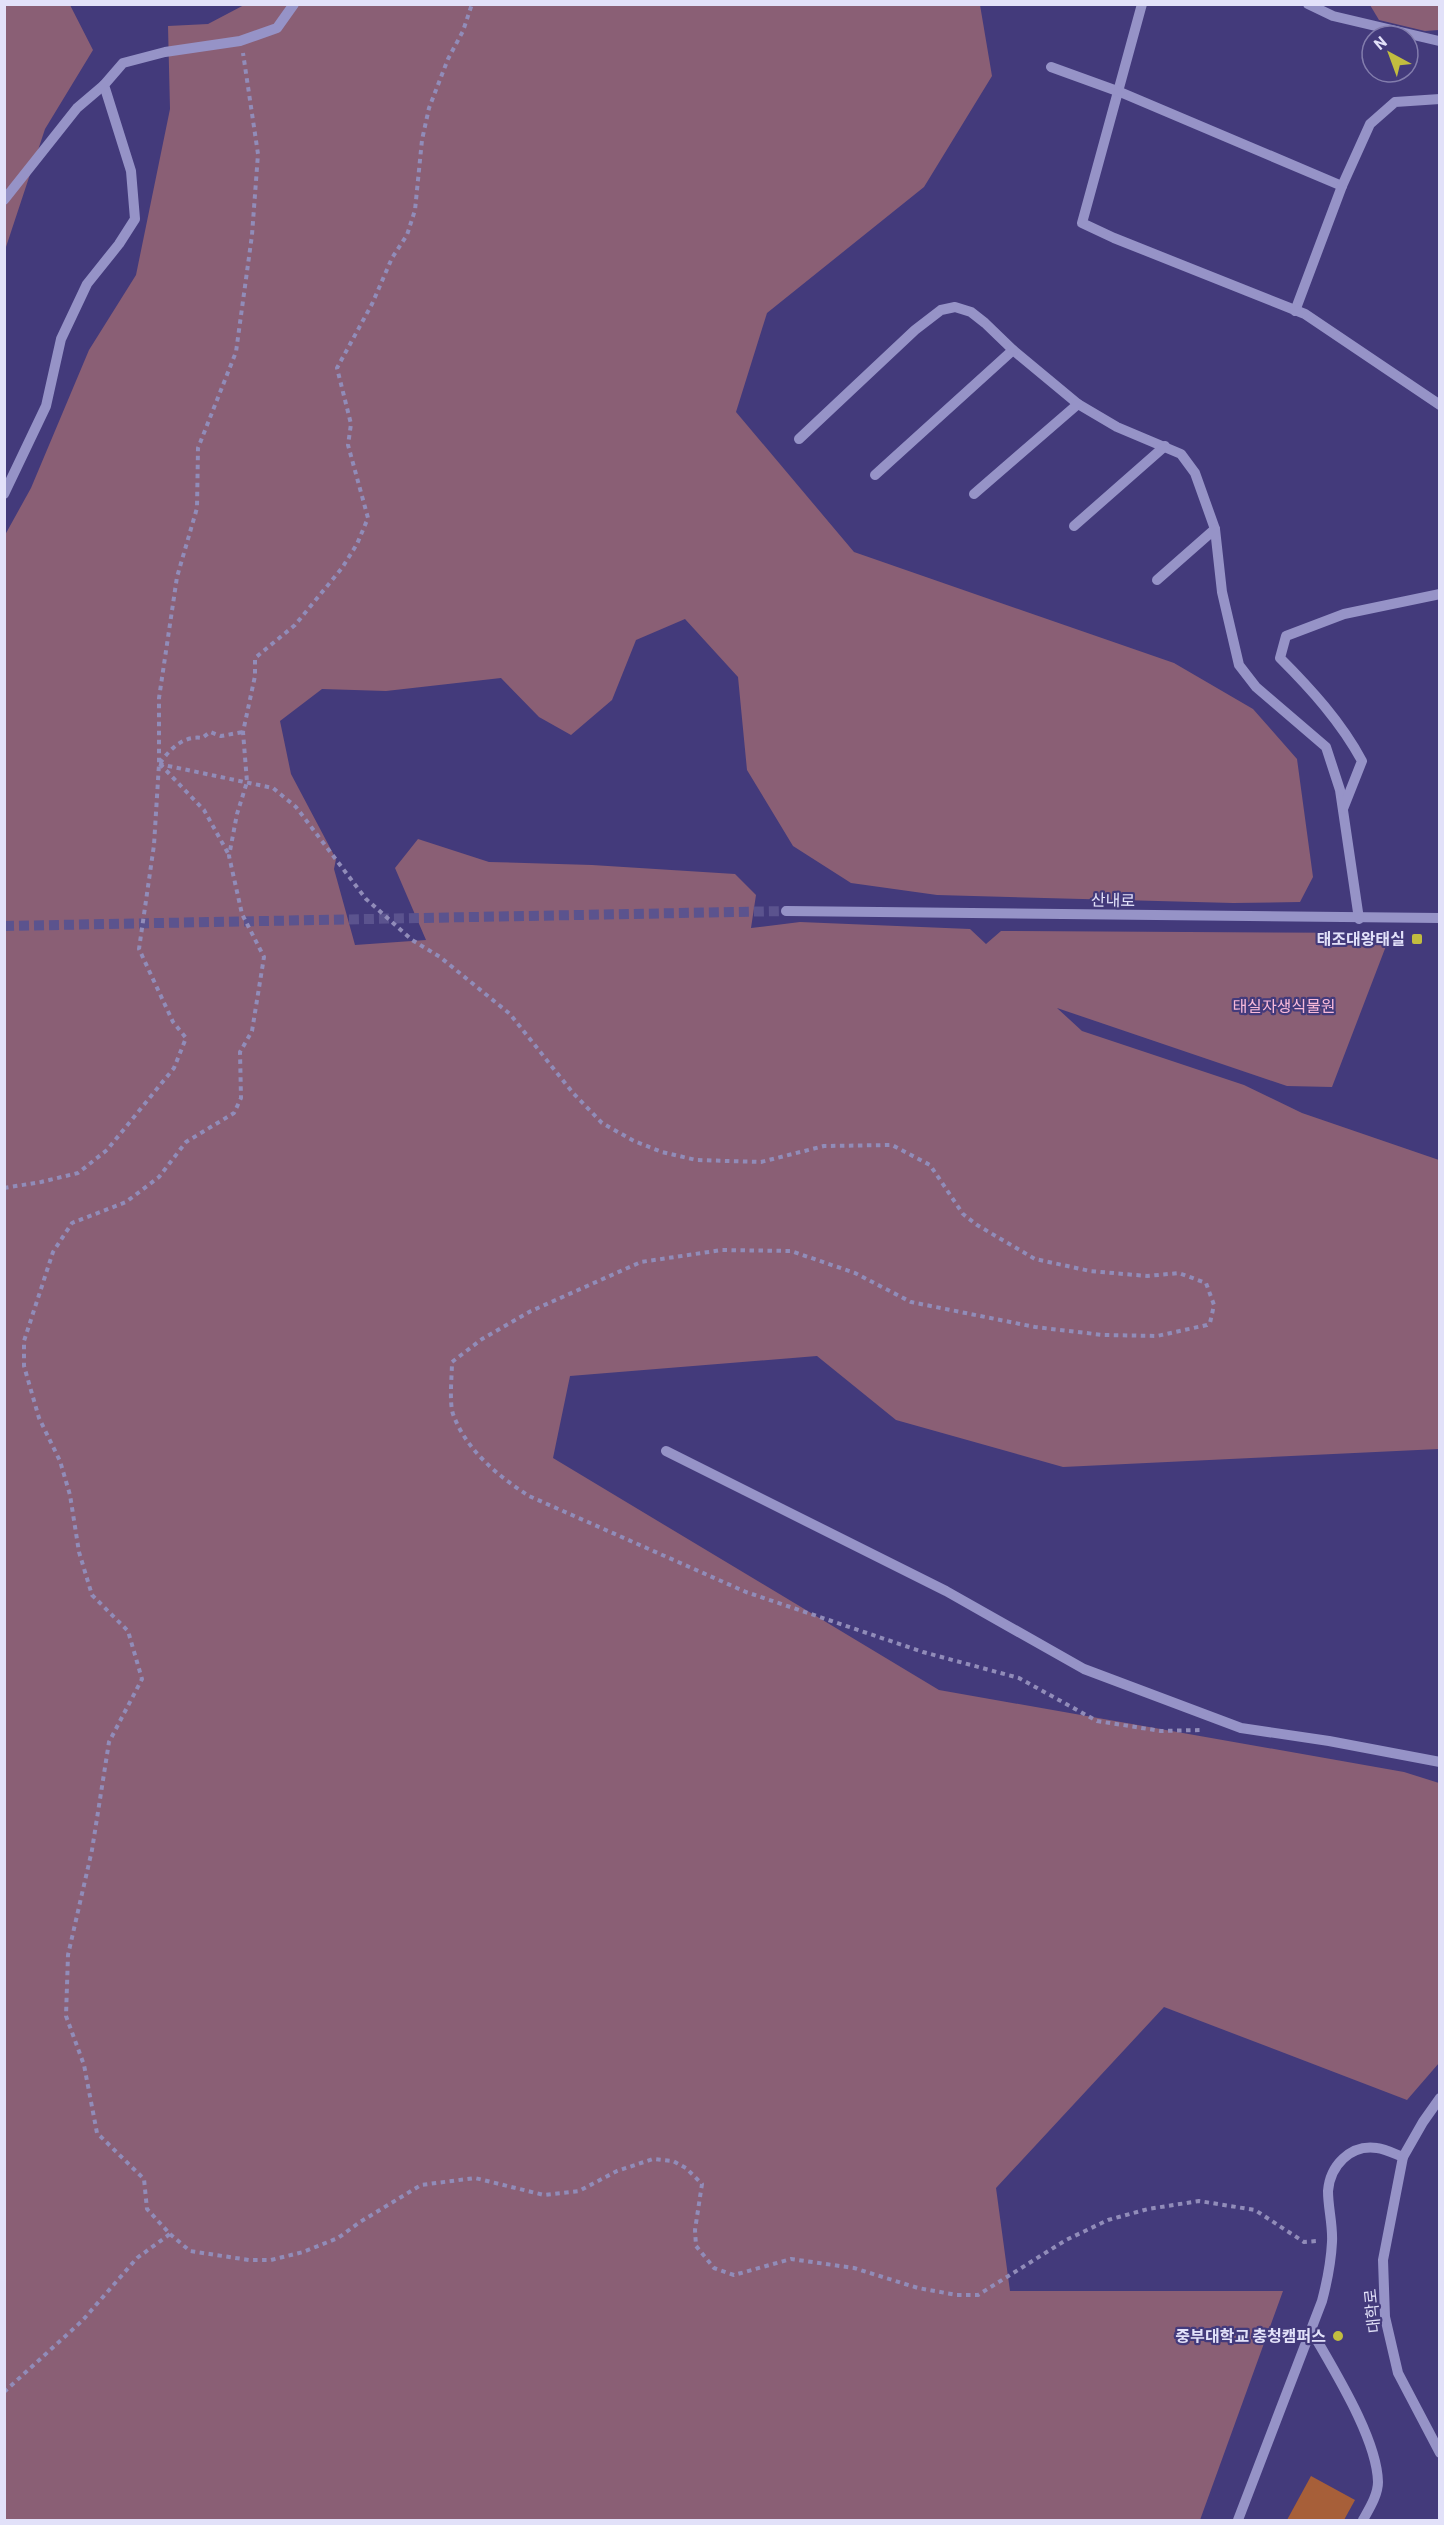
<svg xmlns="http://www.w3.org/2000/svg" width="1444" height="2525" viewBox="0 0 1444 2525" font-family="Barlow,'Noto Sans KR',sans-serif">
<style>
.green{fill:#8a5f75}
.building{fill:#a75f39}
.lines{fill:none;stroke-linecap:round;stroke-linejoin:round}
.minor-tunnel{stroke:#5b538e;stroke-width:10;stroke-dasharray:10 5;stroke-linecap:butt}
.path{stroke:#918cb9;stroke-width:4;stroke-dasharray:4.5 4.5;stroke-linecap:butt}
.minor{stroke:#9693c7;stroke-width:10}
.poi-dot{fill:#c2bd3f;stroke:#433a7b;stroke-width:2}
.labels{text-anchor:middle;stroke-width:4.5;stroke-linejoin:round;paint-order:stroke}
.street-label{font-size:16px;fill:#e2e1f9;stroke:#433a7b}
.poi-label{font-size:16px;font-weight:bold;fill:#e2e1f9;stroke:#433a7b;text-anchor:end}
.park-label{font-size:16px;fill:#f8b9d9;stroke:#433a7b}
</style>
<rect width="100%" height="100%" fill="#433a7b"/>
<g class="green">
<polygon points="246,4 980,5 992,76 924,187 767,313 736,412 854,552 1174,663 1253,709 1297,759 1313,877 1300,902 1233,903 937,895 851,883 793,846 747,770 738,677 685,619 636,640 612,700 571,735 539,717 501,678 386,691 322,689 280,721 291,774 336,859 334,869 355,945 426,940 395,868 418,839 489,862 592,865 735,874 756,895 751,928 800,922 970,929 986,944 1001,931 1391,933 1332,1087 1287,1086 1057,1008 1082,1031 1244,1085 1302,1113 1439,1160 1439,1449 1063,1467 896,1420 817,1356 570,1376 553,1458 939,1690 1404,1772 1439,1783 1439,2063 1407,2100 1164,2007 996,2188 1010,2291 1283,2291 1200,2520 5,2520 5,535 31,488 89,350 136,275 170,109 168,26 208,24"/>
<polygon points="5,5 70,5 93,50 45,129 5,250"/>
<polygon points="1370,5 1439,5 1439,30 1425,31 1379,20"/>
</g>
<polygon class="building" points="1311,2476 1355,2500 1344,2520 1287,2520"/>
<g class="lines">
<polyline class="minor-tunnel" points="4,926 786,911"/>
<g class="path">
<path d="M160 763C170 749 184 735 202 738L210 732 221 736 243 732"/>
<path d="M159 764 273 788 296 807 366 899 412 940 440 957 510 1014 573 1093 602 1123 634 1141 662 1152 696 1160 761 1162 824 1146 892 1145 930 1165 963 1214 977 1225 1035 1259 1090 1271 1147 1276 1179 1273 1206 1283 1214 1305 1210 1323 1207 1325 1157 1336 1103 1335 1035 1327 911 1302 855 1273 791 1251 722 1250 641 1262 531 1311 482 1339 452 1362C452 1375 449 1402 453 1414 466 1450 498 1476 529 1496L746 1592 923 1652 1019 1678 1097 1721 1161 1731 1200 1730"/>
<polyline points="160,764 204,810 229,855"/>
<polyline points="4,1188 41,1182 78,1173 107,1150 174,1068 186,1038 173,1022 139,949 154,845 159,764 159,698 177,577 197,508 198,448 236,352 252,235 258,154 243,53"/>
<polyline points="170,2234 190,2251 249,2260 271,2260 303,2252 338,2238 360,2222 421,2185 475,2178 544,2195 579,2191 617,2171 653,2159 673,2161 686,2168 702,2184 695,2230 696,2246 714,2268 734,2275 791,2259 854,2268 918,2288 957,2295 978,2295 1066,2240 1108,2220 1148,2209 1199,2201 1255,2210 1304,2242 1317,2241"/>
<polyline points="4,2392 82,2321 137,2258 170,2234 147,2209 144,2179 97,2133 84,2065 66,2016 68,1955 92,1850 109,1742 142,1679 128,1631 92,1595 79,1552 70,1495 60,1461 39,1418 24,1366 24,1341 53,1252 72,1223 126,1202 159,1177 186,1142 234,1113 241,1098 240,1052 252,1031 264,957 242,914 229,856 237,814 247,782 243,732 255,676 255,658 295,625 342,568 357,544 368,518 348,445 351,424 337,368 372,304 392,258 407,235 415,210 422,140 429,108 448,59 463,31 472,4"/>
</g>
<g class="minor">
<polyline points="1142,4 1082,223 1114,238 1305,314 1440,405"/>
<polyline points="1308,4 1333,16 1439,41"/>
<polyline points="1051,67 1120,92 1342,186"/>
<polyline points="4,200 77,108 104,85"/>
<polyline points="1295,311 1342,186 1370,124 1395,102 1440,99"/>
<polyline points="799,439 915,330 941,310 955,307 971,312 985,323 1013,350 1078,404 1117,427 1181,454 1195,473 1215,529 1222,592 1239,665 1256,687 1326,747 1340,790 1359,919"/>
<polyline points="875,475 1013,350"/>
<polyline points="4,494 46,406 61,339 87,284 119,244 135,219 131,171 104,85 123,63 165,52 240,41 277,28 294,4"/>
<polyline points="974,494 1078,404"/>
<polyline points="1074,526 1165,446"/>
<polyline points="1157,580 1215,529"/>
<path d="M1343 809 1362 761C1341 722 1311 689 1280 658L1286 636 1344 614 1440 594"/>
<polyline points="786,911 1440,918"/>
<polyline points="666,1451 946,1591 1084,1669 1241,1728 1329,1741 1440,1762"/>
<polyline points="1440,2098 1423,2122 1403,2157 1383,2260 1385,2317 1398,2373 1440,2453"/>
<path d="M1311 2330C1333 2369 1377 2438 1378 2482 1378 2495 1369 2509 1363 2520"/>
<path d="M1238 2520 1322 2301C1327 2282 1331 2262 1332 2242 1333 2225 1328 2208 1328 2191 1330 2166 1350 2144 1377 2148 1385 2149 1395 2154 1403 2157"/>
</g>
</g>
<g class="poi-dot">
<rect x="1411" y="933" width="12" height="12" rx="3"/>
<circle cx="1338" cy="2336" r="6"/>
</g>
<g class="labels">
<g class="street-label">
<text transform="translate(1113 900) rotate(1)" y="6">산내로</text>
<text transform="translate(1372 2311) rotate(-96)" y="6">대학로</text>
</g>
<g class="poi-label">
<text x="1405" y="945">태조대왕태실</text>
<text x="1326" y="2342">중부대학교 충청캠퍼스</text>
</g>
<g class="park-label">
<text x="1284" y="1012">태실자생식물원</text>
</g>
</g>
<rect width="1444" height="2525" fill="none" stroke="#e2e1f9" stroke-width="12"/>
<g transform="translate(1390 54) rotate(319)"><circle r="28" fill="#433a7b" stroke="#837dad" stroke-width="1.5"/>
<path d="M0-4.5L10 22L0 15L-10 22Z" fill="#c2bd3f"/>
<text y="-9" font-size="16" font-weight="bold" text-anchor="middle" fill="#e2e1f9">N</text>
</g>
</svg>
